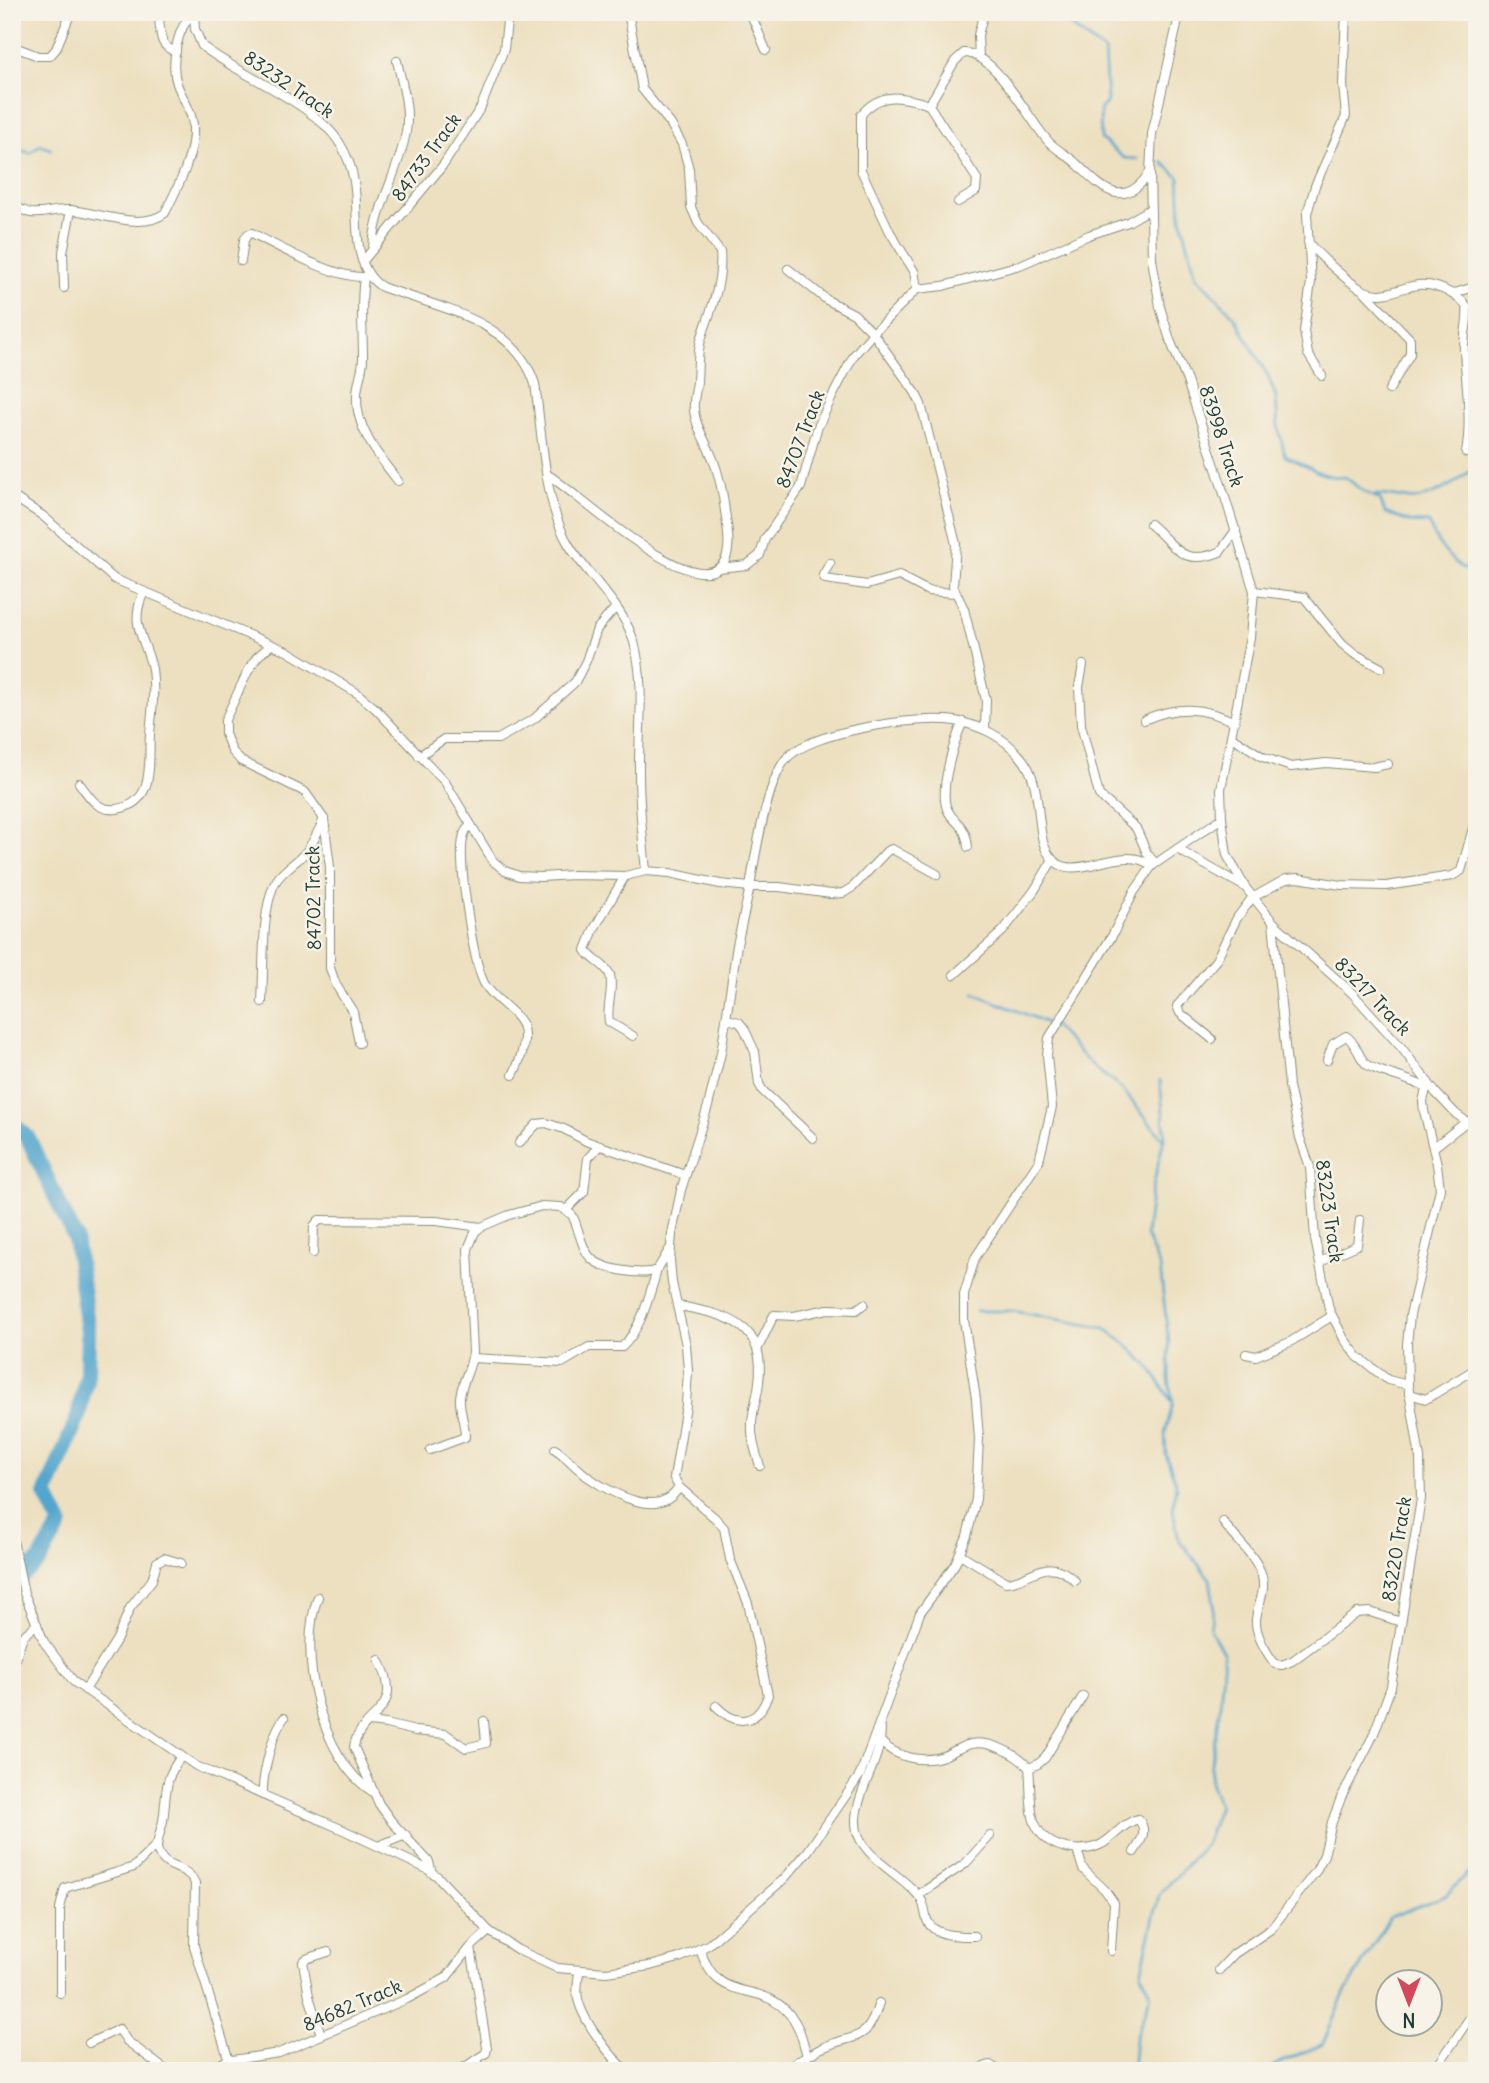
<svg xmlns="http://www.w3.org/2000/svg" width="1489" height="2083" viewBox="0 0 1489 2083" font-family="Delius,sans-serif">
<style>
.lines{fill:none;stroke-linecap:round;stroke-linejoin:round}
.stream{stroke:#52a6ce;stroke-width:2.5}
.river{stroke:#52a6ce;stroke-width:16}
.minor-casing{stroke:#868e7a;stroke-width:10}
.minor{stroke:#fff;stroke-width:8}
.labels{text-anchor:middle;stroke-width:5;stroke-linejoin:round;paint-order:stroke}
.street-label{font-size:19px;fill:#1f3d34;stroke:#f7f3e8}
</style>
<rect width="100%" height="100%" fill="#f7f3e8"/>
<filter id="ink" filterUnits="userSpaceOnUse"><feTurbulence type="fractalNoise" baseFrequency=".0143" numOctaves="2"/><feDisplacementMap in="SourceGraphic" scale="14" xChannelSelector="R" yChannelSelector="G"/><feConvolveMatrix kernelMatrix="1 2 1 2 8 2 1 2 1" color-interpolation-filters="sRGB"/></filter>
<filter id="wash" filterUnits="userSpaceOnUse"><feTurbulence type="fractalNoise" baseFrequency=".00686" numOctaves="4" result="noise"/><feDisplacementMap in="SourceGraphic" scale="28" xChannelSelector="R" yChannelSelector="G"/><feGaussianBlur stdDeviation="1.57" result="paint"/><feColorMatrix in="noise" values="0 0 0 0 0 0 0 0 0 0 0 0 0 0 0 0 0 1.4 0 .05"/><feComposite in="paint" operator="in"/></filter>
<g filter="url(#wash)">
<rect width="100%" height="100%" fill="#ede0c0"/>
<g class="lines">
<g class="stream">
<path d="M1055 12C1071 26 1086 39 1104 51L1107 102 1100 110 1101 139 1124 158 1137 159"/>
<polyline points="12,147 30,153 40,145 51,149"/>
<path d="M1162 162 1179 177 1181 217 1196 276 1234 316 1268 376 1276 397 1278 426 1285 456C1305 464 1323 479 1345 477L1364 492 1380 499 1385 513 1409 522 1429 523C1434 542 1457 571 1477 574"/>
<path d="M1376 495C1388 494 1397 498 1409 499 1429 501 1465 479 1477 463"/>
<polyline points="974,993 1054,1026 1091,1065 1122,1089 1164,1140"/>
<polyline points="976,1311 1013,1311 1104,1328 1129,1346 1151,1369 1172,1402"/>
<polyline points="1132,2071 1135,2039 1151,1995 1141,1973 1159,1895 1205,1845 1219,1805 1210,1782 1211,1763 1220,1706 1224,1654 1210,1629 1214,1604 1210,1579 1179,1540 1173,1510 1176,1483 1166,1455 1165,1433 1173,1404 1169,1380 1169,1344 1160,1268 1146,1235 1151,1195 1165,1134 1160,1080"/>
<polyline points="1268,2071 1275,2065 1323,2044 1344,1994 1390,1917 1445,1896 1477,1865"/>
</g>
<polyline class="river" points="12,1123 28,1138 75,1238 88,1331 87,1374 78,1417 46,1494 61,1524 40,1560 12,1585"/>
</g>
</g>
<g filter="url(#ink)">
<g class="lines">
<defs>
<g id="minor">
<path d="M158 12C162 31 156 45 176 52"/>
<path d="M194 12 195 29 202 46C240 76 313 102 339 142 346 153 352 168 354 182 360 214 349 267 382 287 437 307 515 320 535 384 542 431 544 505 569 545 589 578 623 605 634 642 646 685 638 732 639 775 639 808 643 839 646 871L670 873 720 884 750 887C755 856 767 781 786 759 810 731 920 715 955 721 980 725 1004 737 1020 756 1041 780 1036 812 1043 842 1062 900 1117 837 1152 866"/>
<polyline points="750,12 766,50"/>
<polyline points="1180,12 1152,134 1150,172 1152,259 1160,307 1170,340 1187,381 1220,481 1254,591 1250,637 1221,789 1222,818 1227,855 1245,887 1273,922 1352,993 1401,1047 1436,1093 1456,1114 1477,1129"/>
<polyline points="1246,12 1258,15 1268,12"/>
<polyline points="12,19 17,12"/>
<polyline points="12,46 38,56 50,56 56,49 71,12"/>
<polyline points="979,57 978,35 984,12"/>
<path d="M958 202 976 191 977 179 929 105 955 61 964 53C995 52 1029 120 1048 141 1056 150 1068 155 1077 164 1102 188 1123 212 1150 172"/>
<path d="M12 203C34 222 45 209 69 210 96 211 140 232 165 213 178 187 195 155 193 125 192 110 182 98 177 84 170 63 177 27 194 12"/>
<path d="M1308 242C1317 254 1351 285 1365 291 1395 304 1411 269 1452 294 1458 298 1464 301 1467 308 1469 318 1463 338 1464 351 1466 384 1472 419 1466 453"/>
<path d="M373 248C375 207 399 172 406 132 410 108 402 84 397 61"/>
<path d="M241 261 244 240 248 234 252 233C276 246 344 283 368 276"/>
<polyline points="363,261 444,164 481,107 504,49 507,22"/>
<path d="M364 278C360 304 363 331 363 358 363 371 357 383 357 395 355 428 379 457 398 481"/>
<polyline points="64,288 63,252 71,210"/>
<path d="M917 289 914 271 890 232 861 170V115C880 91 903 96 929 105"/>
<polyline points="1364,291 1410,339 1410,354 1389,390"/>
<polyline points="1452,294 1477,286"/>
<polyline points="1322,376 1308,354 1304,331 1311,282 1307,214 1315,186 1346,116 1343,85 1346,12"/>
<path d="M548 475C572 488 703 614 726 558 731 545 727 525 725 511 723 493 719 475 713 459 707 443 695 426 694 409 693 400 696 391 697 382 698 368 697 354 701 340 710 311 723 284 720 252L698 223 691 207 689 169 682 144 670 123 642 89 628 12"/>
<polyline points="12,496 43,516 114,579 287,651 357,693 376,709 445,782 493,861 505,871 519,876 541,877 573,875 625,876 646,871"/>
<path d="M1150 524C1177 547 1181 567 1220 552L1236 530"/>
<polyline points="830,563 823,575 825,579 867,585 899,576 928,591 956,593"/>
<polyline points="719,568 747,565 760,555 765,539 801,487 817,429 832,397 854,355 873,333 854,314 827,300 788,269"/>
<polyline points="1254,591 1304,597 1342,644 1353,653 1381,668"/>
<polyline points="271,645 257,657 247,673 225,720 225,734 232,751 241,761 305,792 324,819 330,867 330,968 336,985 353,1012 359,1043"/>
<polyline points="1083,665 1079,687 1081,725 1099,795 1136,828 1147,853 1155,863"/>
<path d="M1144 720C1176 705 1203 707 1235 722"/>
<path d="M963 722C954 741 939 789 947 809 955 826 965 821 968 847"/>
<polyline points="985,729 986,700 981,679 964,609 953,586 956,544 921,404 915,392 873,333 917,289 943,286 1020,265 1089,235 1128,222 1150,209"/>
<polyline points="1232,737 1263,757 1291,767 1326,763 1374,767 1388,764"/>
<polyline points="419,756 444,739 498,739 534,719 575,682 586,661 597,629 615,608"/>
<path d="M79 783C90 797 97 812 117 809 156 803 148 763 150 734 152 712 155 691 152 669 146 639 128 625 144 592"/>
<path d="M471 825C466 829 464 832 463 839 458 863 473 961 484 983 492 999 519 1012 523 1028 527 1044 520 1061 513 1075"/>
<polyline points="1177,849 1245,887"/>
<path d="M625 876 594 929 586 950C591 960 606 964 610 975 614 989 606 1007 609 1022L633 1036"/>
<polyline points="1273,922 1289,1086 1300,1138 1310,1167 1315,1239 1329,1309 1344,1339 1358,1357 1388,1380 1408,1385"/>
<polyline points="954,975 1003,931 1034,891 1052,861"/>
<path d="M262 1002C264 970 261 910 275 883 281 871 293 865 302 856 312 847 318 831 324 819"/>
<polyline points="727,1019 739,1022 744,1028 755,1052 759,1084 763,1091 813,1138"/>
<polyline points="1212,1039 1180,1013 1177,1006 1216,960 1237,918 1252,898 1286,879 1298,878 1341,885 1386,886 1452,876 1461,871 1473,828"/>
<path d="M1327 1060 1333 1044 1346 1036C1356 1042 1358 1056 1366 1064 1375 1072 1410 1078 1426 1088"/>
<polyline points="519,1143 537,1124 546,1123 564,1129 586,1141 685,1175"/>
<polyline points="1434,1147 1466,1122"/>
<polyline points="567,1209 584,1192 588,1158 600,1145"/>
<polyline points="313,1253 314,1226 319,1220 436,1221 481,1227"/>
<polyline points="1320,1262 1357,1245 1360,1220"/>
<path d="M678 1306C725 1314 767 1323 759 1382 758 1396 752 1410 752 1424 751 1439 756 1453 760 1466"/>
<polyline points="758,1348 774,1315 794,1316 828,1309 856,1310 864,1304"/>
<polyline points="1246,1354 1256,1356 1290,1342 1332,1316"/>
<path d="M472 1358 562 1363 589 1347H622C642 1328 649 1296 657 1270"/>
<polyline points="1409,1394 1426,1399 1477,1368"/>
<path d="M555 1449C567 1457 576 1468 588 1477 611 1493 660 1521 679 1487"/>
<path d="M430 1450 465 1437C465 1423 459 1410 460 1397 462 1381 471 1369 473 1352L468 1249 475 1232 481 1227 509 1215 542 1206 561 1207 572 1215C579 1227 580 1245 589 1256 600 1270 642 1276 657 1270L669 1250"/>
<path d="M1223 1522C1235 1539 1256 1555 1262 1576 1266 1592 1258 1603 1256 1619 1255 1634 1266 1652 1275 1664L1282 1665 1292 1661 1357 1613 1370 1612 1401 1622"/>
<polyline points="12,1536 24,1593 44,1642 74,1682 196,1766 339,1828 427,1869 437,1876 489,1931 518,1950 557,1968 606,1972 650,1966 679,1958 708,1945 784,1879 808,1851 860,1775 920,1613 955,1564 967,1536 976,1499 979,1439 976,1399 964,1320 964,1295 975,1258 1039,1161 1052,1107 1047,1055 1049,1038 1112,936 1134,892 1152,866 1222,818"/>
<path d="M960 1554 1006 1582C1032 1581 1046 1552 1075 1581"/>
<path d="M318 1597C297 1651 320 1760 373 1792"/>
<path d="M379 1660C408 1714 359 1712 354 1747L379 1804 392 1822 429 1862 432 1873"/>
<polyline points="12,1669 23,1636 37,1624"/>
<polyline points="85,1690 117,1639 130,1608 152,1580 157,1562 164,1558 181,1563"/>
<path d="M716 1706C736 1727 758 1725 768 1695L748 1603 730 1559 724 1528 715 1518 679 1487 674 1478 686 1405 688 1370 686 1345 672 1283 670 1260 672 1234 681 1190 708 1106 721 1053 737 945 750 887H779L831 894 843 893 853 887 887 851 892 849 937 874"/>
<path d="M880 1721C888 1762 838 1809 863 1844 877 1865 902 1876 918 1895 925 1902 924 1911 927 1920 934 1937 960 1936 975 1936"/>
<polyline points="369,1722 386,1724 415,1731 446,1734 466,1748 486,1743 484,1721"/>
<path d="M880 1741C896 1758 924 1764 946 1755 954 1751 962 1746 971 1744 990 1740 1017 1754 1029 1768 1031 1783 1029 1810 1035 1823 1045 1849 1080 1855 1102 1844 1114 1837 1124 1822 1138 1819 1148 1830 1142 1840 1134 1852"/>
<path d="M181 1757C163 1779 167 1795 163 1821 161 1831 157 1839 157 1849 165 1873 186 1863 195 1883L194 1946 229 2061"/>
<polyline points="1029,1768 1038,1764 1045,1758 1083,1696"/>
<path d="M263 1795C262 1776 272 1733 284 1718"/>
<polyline points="378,1846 406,1835"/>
<polyline points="1077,1850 1083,1869 1105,1890 1114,1903 1111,1951"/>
<polyline points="918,1895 965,1864 990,1836"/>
<path d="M700 1949C719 2009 759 1976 791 2016 800 2027 803 2042 807 2056"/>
<polyline points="1219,1970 1234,1954 1271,1929 1316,1871 1324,1855 1332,1822 1341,1798 1373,1736 1391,1687 1421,1499 1420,1458 1408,1385 1407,1344 1410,1315 1440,1189 1437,1164 1424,1111 1423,1101 1428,1082"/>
<path d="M579 1972C578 1981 576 1990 578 1999 583 2021 610 2057 628 2071"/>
<polyline points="60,1993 60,1908 65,1888 134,1867 157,1844"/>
<polyline points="321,2035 309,1996 303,1962 306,1959 328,1952"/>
<polyline points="89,2043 119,2029 127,2041 167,2071"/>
<polyline points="476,2060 484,2071"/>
<polyline points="798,2061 815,2065 825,2071"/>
<polyline points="207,2071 226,2061 279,2053 407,1999 446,1978 471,1947 489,1931"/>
<polyline points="459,2071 486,2053 487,2048 471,1947"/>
<polyline points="608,2071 617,2061"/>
<path d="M781 2071C796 2064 809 2054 824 2047 857 2033 867 2043 879 2003"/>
<polyline points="972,2071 990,2065 1000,2071"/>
<polyline points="1434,2071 1477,2007"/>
</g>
</defs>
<use href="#minor" class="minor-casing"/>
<use href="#minor" class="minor"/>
</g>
</g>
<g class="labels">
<g class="street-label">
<text transform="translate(289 84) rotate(34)" y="7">83232 Track</text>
<text transform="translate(426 157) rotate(-54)" y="7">84733 Track</text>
<text transform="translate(1222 436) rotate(72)" y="7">83998 Track</text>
<text transform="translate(800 439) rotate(-69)" y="7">84707 Track</text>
<text transform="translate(313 898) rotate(-91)" y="7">84702 Track</text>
<text transform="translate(1373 996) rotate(46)" y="7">83217 Track</text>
<text transform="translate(1330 1211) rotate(82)" y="7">83223 Track</text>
<text transform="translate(1396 1549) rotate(-81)" y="7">83220 Track</text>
<text transform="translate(352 2005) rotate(-23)" y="7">84682 Track</text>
</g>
</g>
<rect width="1489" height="2083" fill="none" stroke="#f7f3e8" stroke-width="42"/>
<g transform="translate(1409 2003) rotate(180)"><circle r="33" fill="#f7f3e8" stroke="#a1aaa0" stroke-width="2"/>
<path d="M0-5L12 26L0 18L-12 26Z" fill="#d1495b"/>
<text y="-10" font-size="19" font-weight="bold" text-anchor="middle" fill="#1f3d34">N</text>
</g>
</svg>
